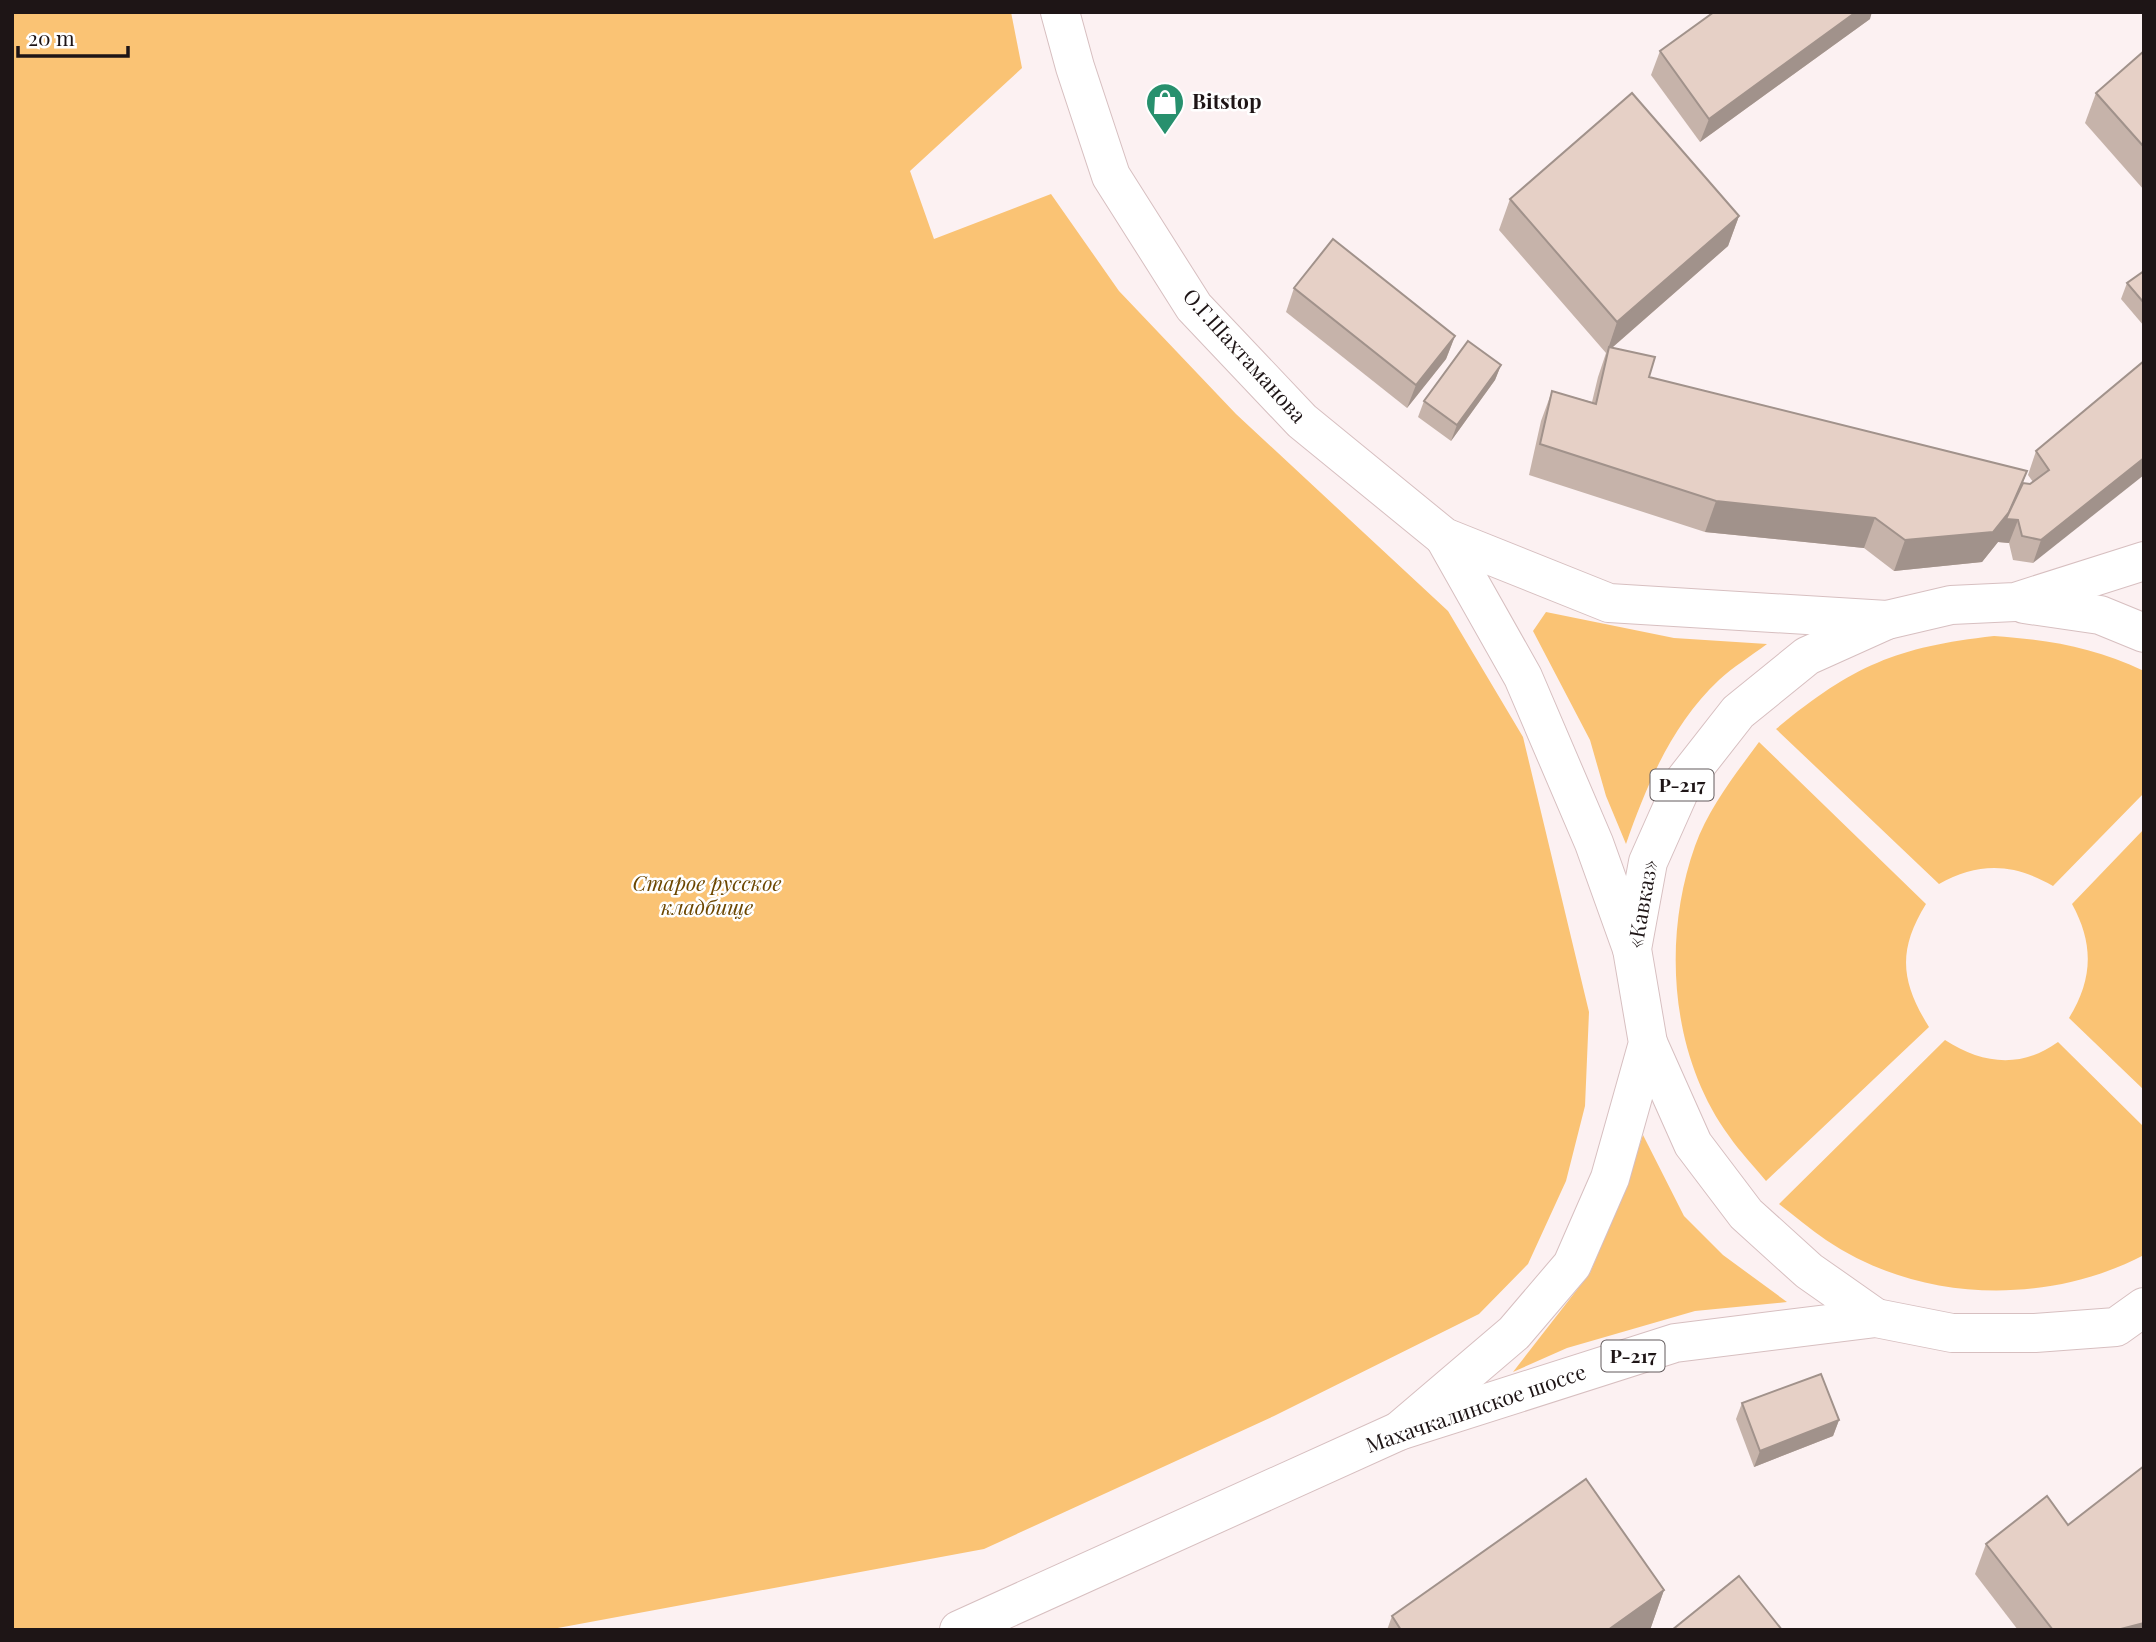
<svg xmlns="http://www.w3.org/2000/svg" width="2156" height="1642" viewBox="0 0 2156 1642" font-family="'Playfair Display',serif">
<style>
.green{fill:#fac374}
.lines{fill:none;stroke-linecap:round;stroke-linejoin:round}
.major-casing{stroke:#d7bfc0;stroke-width:40}
.highway-casing{stroke:#d7bfc0;stroke-width:40}
.major{stroke:#fff;stroke-width:38}
.highway{stroke:#fff;stroke-width:38}
.wall{fill:#c6b3aa}
.shaded-wall{fill:#a1928b}
.building{fill:#e6d0c6;stroke:#a1928b;stroke-width:2}
.labels{text-anchor:middle;stroke-width:5;stroke-linejoin:round;paint-order:stroke}
.shield{fill:#fff;stroke:#625b5c;stroke-width:2}
.shield-label{font-size:19px;font-weight:bold;fill:#1e1516}
.poi-label{font-size:21px;font-weight:bold;fill:#1e1516;stroke:#fff;text-anchor:start}
.street-label{font-size:21px;fill:#1e1516;stroke:#fff}
.park-label{font-size:21px;font-style:italic;fill:#6c4700;stroke:#fff}
</style>
<rect width="100%" height="100%" fill="#fcf1f2"/>
<g class="green">
<polygon points="12,12 1011,12 1022,68 910,171 934,239 1051,194 1119,291 1236,414 1448,611 1523,737 1589,1012 1585,1106 1566,1181 1528,1264 1479,1314 1274,1416 984,1549 547,1630 12,1630"/>
<path d="M1546 612 1674 638 1767 644C1751 656 1733 667 1719 680 1672 724 1647 784 1626 844L1606 796 1590 740 1533 631Z"/>
<path d="M1994 636C2049 640 2093 647 2144 671V793L2053 886C2014 863 1978 862 1939 884L1776 729C1852 666 1896 647 1994 636Z"/>
<path d="M1759 742 1926 904C1897 951 1901 982 1929 1027L1766 1181C1754 1166 1740 1152 1729 1136 1670 1055 1662 939 1695 846 1709 807 1735 775 1759 742Z"/>
<path d="M2144 829V1090L2069 1018C2093 979 2094 944 2072 904Z"/>
<path d="M1945 1040C1982 1064 2021 1069 2058 1042L2144 1127V1255C2046 1306 1919 1303 1826 1240 1810 1229 1795 1216 1779 1204Z"/>
<polygon points="1643,1135 1684,1216 1723,1255 1787,1302 1695,1311 1567,1348 1513,1372 1590,1273 1621,1199"/>
</g>
<g class="lines">
<defs>
<g id="major">
<polyline points="1060,12 1075,67 1111,176 1194,307 1302,421 1444,537 1609,603 1887,620"/>
<polyline points="1444,537 1523,677 1594,843 1632,949"/>
</g>
<g id="highway">
<polyline points="2024,604 2100,615 2144,633"/>
<polyline points="1648,1043 1693,1144 1746,1214 1809,1271 1876,1318"/>
<polyline points="1399,1431 1514,1333 1572,1265 1610,1178 1648,1043 1632,949 1648,862 1684,781 1738,712 1807,656 1887,620 1951,605 2015,602 2144,561"/>
<polyline points="959,1630 1399,1431 1675,1343 1876,1318 1952,1333 2035,1333 2116,1327 2144,1307"/>
</g>
</defs>
<use href="#major" class="major-casing"/>
<use href="#highway" class="highway-casing"/>
<use href="#major" class="major"/>
<use href="#highway" class="highway"/>
</g>
<g class="wall">
<polygon points="1870,19 1700,142 1651,75 1660,51"/>
<polygon points="2144,51 2144,190 2085,123 2096,93"/>
<polygon points="1510,199 1739,216 1728,246 1613,347 1649,377 2023,483 2030,484 2033,482 2028,475 2036,451 2144,361 2033,563 2013,560 2009,543 1998,542 1982,562 1894,571 1864,548 1705,532 1529,475 1541,421 1552,391 1592,402 1598,377 1606,353 1499,230"/>
<polygon points="2144,271 2144,326 2121,299 2127,283"/>
<polygon points="1294,288 1455,336 1446,359 1407,408 1286,312"/>
<polygon points="1501,365 1495,380 1451,441 1418,417 1424,401"/>
<polygon points="1742,1403 1839,1420 1833,1436 1754,1467 1736,1419"/>
<polygon points="2068,1525 2144,1630 2018,1630 1975,1574 1986,1544"/>
<polygon points="1664,1590 1650,1630 1387,1630 1392,1616"/>
</g>
<g class="shaded-wall">
<polygon points="1856,12 1872,12 1870,19 1700,142 1709,119"/>
<polygon points="1739,216 1728,246 1607,352 1617,322"/>
<polygon points="1455,336 1446,359 1407,408 1416,385"/>
<polygon points="1501,365 1495,380 1451,441 1457,425"/>
<polygon points="2144,458 2144,475 2033,563 2041,540"/>
<polygon points="2027,471 2016,502 2018,520 2009,543 1998,542 1982,562 1894,571 1905,540"/>
<polygon points="1716,501 1875,518 1864,548 1705,532"/>
<polygon points="1839,1420 1833,1436 1754,1467 1760,1451"/>
<polygon points="1664,1590 1650,1630 1608,1630"/>
<polygon points="2144,1623 2144,1630 2117,1630"/>
</g>
<g class="building">
<polygon points="1714,12 1856,12 1709,119 1660,51"/>
<polygon points="2144,51 2144,147 2096,93"/>
<polygon points="1632,93 1739,216 1617,322 1510,199"/>
<polygon points="1333,239 1455,336 1416,385 1294,288"/>
<polygon points="2144,271 2144,303 2127,283"/>
<polygon points="1468,341 1501,365 1457,425 1424,401"/>
<polygon points="1609,347 1655,357 1649,377 2027,471 2009,512 1993,532 1905,540 1875,518 1716,501 1540,444 1552,391 1596,404"/>
<polygon points="2144,361 2144,458 2041,540 2022,536 2018,520 2006,519 2023,483 2030,484 2049,470 2036,451"/>
<polygon points="1821,1374 1839,1420 1760,1451 1742,1403"/>
<polygon points="2144,1466 2144,1623 2117,1630 2053,1630 1986,1544 2047,1496 2068,1525"/>
<polygon points="1586,1479 1664,1590 1608,1630 1401,1630 1392,1616"/>
<polygon points="1739,1576 1782,1630 1672,1630"/>
</g>
<defs>
<symbol id="shop-pin" viewBox="-11 -11 22 30"><path d="M0 17L-7.5 6A9.5 9.5 0 1 1 7.5 6Z" fill="#27906d" stroke="#fff"/><path d="M-5-2.5h2.3a2.7 3.5 0 0 1 5.4 0H5L5.5 6h-11ZM-1.5-2.5h3a1.5 2.3 0 0 0-3 0Z" fill="#fff"/></symbol>
</defs>
<g fill-rule="evenodd">
<use href="#shop-pin" x="1143" y="80" width="44" height="60"/>
</g>
<g class="labels">
<g class="shield">
<rect x="1650.5" y="769.5" width="63" height="31" rx="5"/>
<rect x="1601.5" y="1340.5" width="63" height="31" rx="5"/>
</g>
<g class="shield-label">
<text x="1682" y="792">Р-217</text>
<text x="1633" y="1363">Р-217</text>
</g>
<g class="poi-label">
<text x="1192" y="109">Bitstop</text>
</g>
<g class="street-label">
<text transform="translate(1244 356) rotate(48)" y="7">О.Г.Шахтаманова</text>
<text transform="translate(1643 904) rotate(-80)" y="7">«Кавказ»</text>
<text transform="translate(1476 1409) rotate(-19)" y="7">Махачкалинское шоссе</text>
</g>
<g class="park-label">
<text x="707" y="891">Старое русское<tspan x="707" dy="24">кладбище</tspan></text>
</g>
</g>
<rect width="2156" height="1642" fill="none" stroke="#1e1516" stroke-width="28"/>
<path d="M18 46v10h110v-10" fill="none" stroke="#1e1516" stroke-width="3.5"/>
<text x="28" y="46" font-size="21" fill="#1e1516" stroke="#ffffff" stroke-width="5" paint-order="stroke">20 m</text>
</svg>
